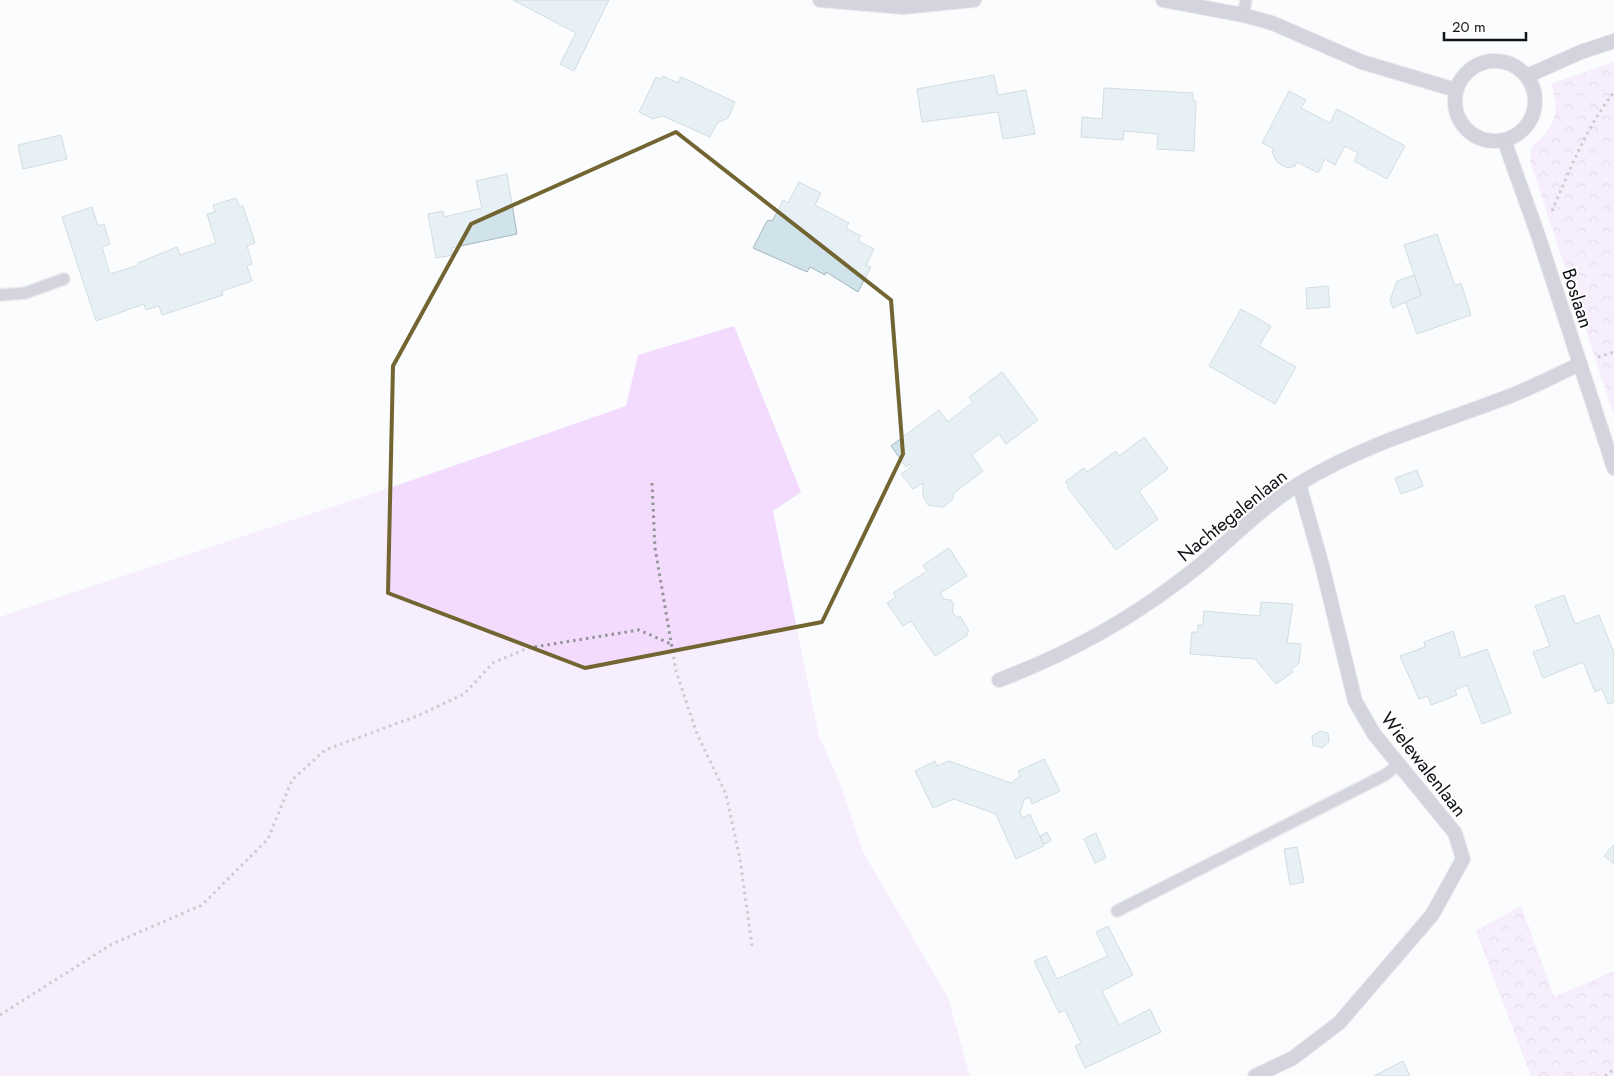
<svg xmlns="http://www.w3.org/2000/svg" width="1614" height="1076" viewBox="0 0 1614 1076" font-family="Jost,sans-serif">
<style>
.grass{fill:#f2dbfc}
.forest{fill:url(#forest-crowns)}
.building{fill:#d1e3ea;stroke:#a5b7bd}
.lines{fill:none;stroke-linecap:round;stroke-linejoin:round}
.service-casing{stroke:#d5d7d9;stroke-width:14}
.minor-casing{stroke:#d5d7d9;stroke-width:16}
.path{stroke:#919496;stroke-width:3;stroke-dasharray:2.5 4;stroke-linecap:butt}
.service{stroke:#a4a4b9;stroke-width:11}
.minor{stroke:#a4a4b9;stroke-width:14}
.marked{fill:none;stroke:#726532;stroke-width:4;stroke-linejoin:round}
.labels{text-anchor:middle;stroke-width:4;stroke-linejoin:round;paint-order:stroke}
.street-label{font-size:19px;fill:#101418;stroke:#fff}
</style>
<defs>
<pattern id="forest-crowns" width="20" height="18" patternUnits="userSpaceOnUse" patternTransform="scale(1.25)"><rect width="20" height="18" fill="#f2dbfc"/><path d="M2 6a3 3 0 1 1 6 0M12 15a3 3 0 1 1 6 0" fill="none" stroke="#cebbd7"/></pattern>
</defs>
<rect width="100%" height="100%" fill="#fafcfe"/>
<polygon class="grass" points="734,326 801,492 773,511 819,737 838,778 863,852 948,998 970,1076 0,1076 0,617 401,484 626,406 638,355"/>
<g class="forest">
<path d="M1614 62V415L1530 161 1532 146C1555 129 1561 111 1551 84Z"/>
<polygon points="1521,906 1554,997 1614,971 1614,1076 1531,1076 1476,931"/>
</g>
<g class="building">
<polygon points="513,0 609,0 574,71 560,64 576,33"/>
<polygon points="994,75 998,95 1026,90 1035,134 1003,139 998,112 922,122 917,89"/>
<polygon points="663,76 678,83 681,77 735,102 728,118 717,123 710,137 663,116 653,119 639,112 656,77 661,79"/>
<polygon points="1104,88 1193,93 1193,101 1196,101 1194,151 1157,149 1158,134 1124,131 1123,140 1081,137 1082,117 1102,119"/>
<polygon points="1289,91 1306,100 1301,108 1330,123 1337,109 1405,146 1387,179 1354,161 1358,153 1345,146 1335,165 1325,159 1318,173 1297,162 1295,166 1287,168 1277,162 1272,152 1274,149 1262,143"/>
<polygon points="61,135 67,159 23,169 18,145"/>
<polygon points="507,174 517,234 451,248 453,255 436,258 428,214 443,211 444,217 482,208 476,181"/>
<polygon points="799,182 821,193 815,205 849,223 846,228 861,236 858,241 874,249 866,265 871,267 858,292 826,272 825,275 810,267 807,272 753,248 767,221 773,220 783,200 788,203"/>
<polygon points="236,198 240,207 243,206 255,243 247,246 252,264 247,266 252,281 222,291 223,295 162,315 159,306 146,310 144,304 96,321 62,217 92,207 98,226 104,224 110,244 102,247 110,274 139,265 138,263 177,247 180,255 216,243 207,214 215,212 213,205"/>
<polygon points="1437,234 1455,286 1461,283 1471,315 1417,334 1405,301 1421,295 1404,245"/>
<polygon points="1414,275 1421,295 1393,308 1390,300 1397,281"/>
<polygon points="1328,286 1330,307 1307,309 1306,288"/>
<polygon points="1241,309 1271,326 1259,346 1296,367 1275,404 1209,366"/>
<polygon points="1002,372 1038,420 1006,444 999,434 972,455 983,471 954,493 953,499 943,507 928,505 923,496 923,483 913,489 901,474 911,467 909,464 906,467 891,446 939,410 948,422 973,402 969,397"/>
<polygon points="1144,437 1168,469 1139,491 1158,519 1116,550 1067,487 1069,485 1065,482 1084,468 1087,472 1116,451 1119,456"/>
<polygon points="1417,470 1423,486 1401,494 1395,478"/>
<polygon points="949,548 967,576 940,593 944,599 951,600 954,605 952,611 957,618 960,616 969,631 966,633 968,635 935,656 911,621 903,626 887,603 896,597 893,593 927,571 923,565"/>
<polygon points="1564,595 1575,624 1599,615 1614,653 1614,702 1608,704 1602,689 1595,692 1583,662 1543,678 1533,652 1550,646 1535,606"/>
<polygon points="1261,602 1293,604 1287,643 1301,644 1299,663 1291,670 1293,672 1276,684 1255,659 1190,654 1192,632 1198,632 1198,625 1203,625 1204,611 1260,616"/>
<polygon points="1453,631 1461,658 1487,649 1511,713 1482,724 1467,685 1455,690 1457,695 1431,705 1428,696 1419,699 1400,656 1425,647 1424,642"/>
<polygon points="1320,731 1328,733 1329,742 1322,748 1313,745 1312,736"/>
<polygon points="1044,759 1060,791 1032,804 1029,797 1024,800 1020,812 1022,818 1030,814 1044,846 1016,859 996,814 954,799 933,808 915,771 935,761 937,766 949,761 1011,783 1020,776 1018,771"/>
<polygon points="1047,832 1051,841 1044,844 1040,836"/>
<polygon points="1096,833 1106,858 1095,863 1084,839"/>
<polygon points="1614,844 1614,864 1604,856"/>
<polygon points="1297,847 1304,882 1290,885 1284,849"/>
<polygon points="1108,926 1133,975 1102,991 1119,1025 1150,1009 1161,1032 1085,1068 1075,1046 1081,1043 1065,1010 1059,1013 1034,961 1046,956 1057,979 1108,956 1096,932"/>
<polygon points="1403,1061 1410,1076 1374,1076"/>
</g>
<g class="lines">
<defs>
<g id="service">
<polyline points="1243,15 1246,0"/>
<polyline points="0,295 25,293 64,279"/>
<polyline points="1117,911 1385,775 1398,765"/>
</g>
<g id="minor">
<polyline points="820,0 903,7 974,0"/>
<polyline points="1163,0 1243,15 1272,23 1362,62 1456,90"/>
<circle cx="1495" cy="101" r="40"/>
<polyline points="1527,76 1581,52 1614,41"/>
<polyline points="1504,140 1538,235 1614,468"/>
<path d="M999 680C1063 656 1124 623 1178 582 1221 551 1256 510 1302 482 1370 441 1442 423 1515 394 1537 385 1558 374 1580 364"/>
<polyline points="1255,1076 1293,1058 1339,1023 1432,915 1463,859 1455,833 1374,734 1355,701 1322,565 1299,484"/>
</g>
</defs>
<use href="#service" class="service-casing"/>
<use href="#minor" class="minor-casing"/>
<g class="path">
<path d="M1552 211C1570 169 1586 128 1614 92"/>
<polyline points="1598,357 1614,352"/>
<polyline points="652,483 655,548 676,671 697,734 726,794 740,859 752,946"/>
<polyline points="0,1015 112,944 202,905 268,839 292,780 325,750 417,716 464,694 493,663 528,648 639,630 671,644"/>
<polyline points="1605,1076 1614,1069"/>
</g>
<use href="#service" class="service"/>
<use href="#minor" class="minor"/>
</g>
<path d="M0 0H1614V1076H0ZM676 132 891 300 903 454 822 622 585 668 388 593 393 366 471 224Z" fill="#fafcfe" fill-opacity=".55" fill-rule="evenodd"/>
<path class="marked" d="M676 132 891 300 903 454 822 622 585 668 388 593 393 366 471 224Z"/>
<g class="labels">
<g class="street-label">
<text transform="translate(1578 298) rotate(72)" y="7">Boslaan</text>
<text transform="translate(1232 515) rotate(-39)" y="7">Nachtegalenlaan</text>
<text transform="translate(1424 764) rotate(52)" y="7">Wielewalenlaan</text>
</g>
</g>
<path d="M1444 32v8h82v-8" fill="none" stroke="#101418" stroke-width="2.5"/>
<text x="1452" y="32" font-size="15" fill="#101418" stroke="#ffffff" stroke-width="4" paint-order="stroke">20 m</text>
</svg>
